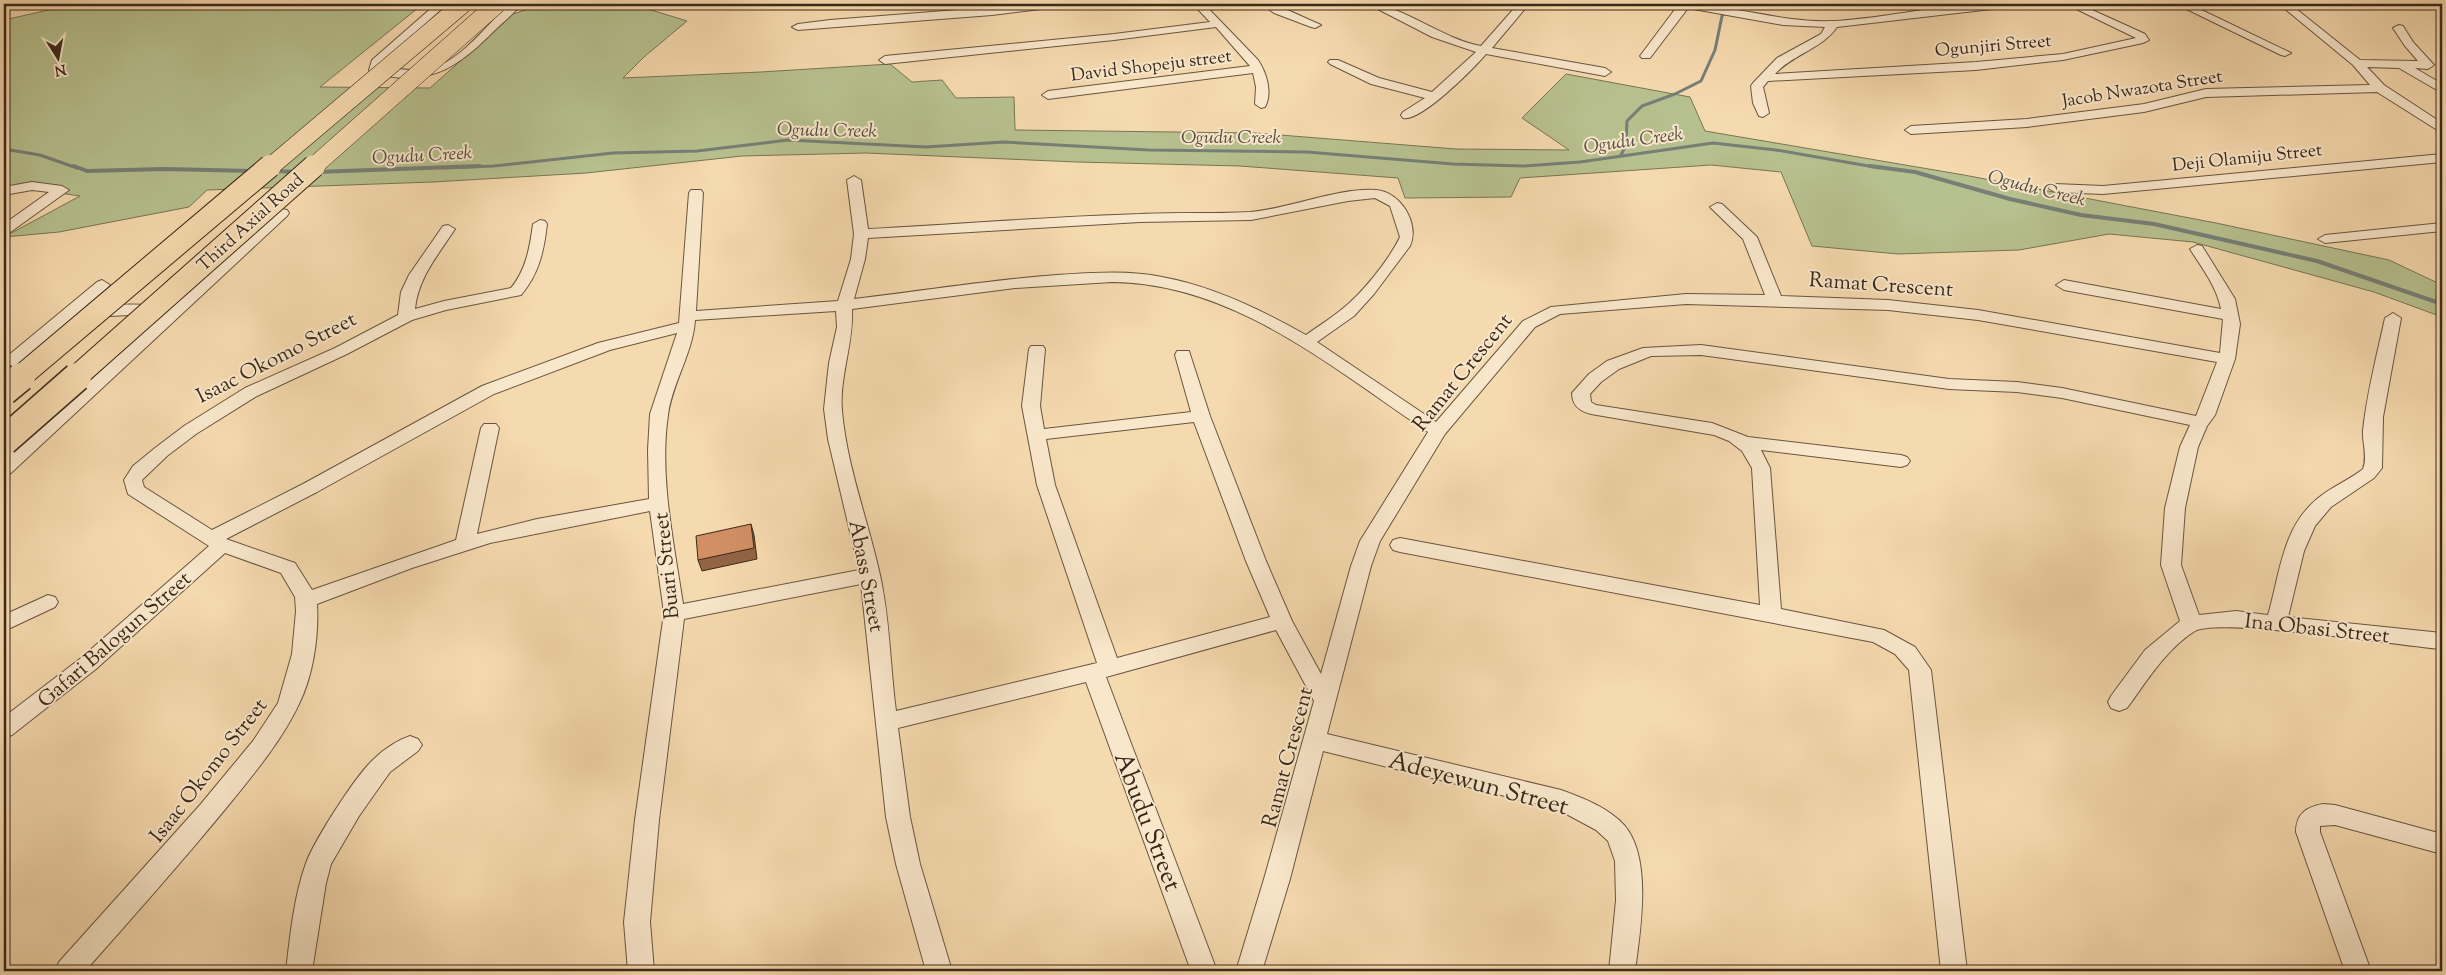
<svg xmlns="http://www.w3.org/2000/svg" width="2446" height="975" viewBox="0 0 2446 975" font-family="'Sorts Mill Goudy',serif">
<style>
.green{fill:#b7c18f;stroke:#787554}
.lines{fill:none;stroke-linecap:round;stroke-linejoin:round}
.stream-far1{stroke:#777f77;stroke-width:3}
.stream{stroke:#777f77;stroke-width:4}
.street-casing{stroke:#69553f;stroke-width:2}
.street{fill:#f9e7cb;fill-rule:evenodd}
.highway-bridge-far2-casing{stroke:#3a291a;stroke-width:19;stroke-linecap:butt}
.highway-bridge-far1-casing{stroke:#3a291a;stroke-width:24;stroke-linecap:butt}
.highway-bridge-casing{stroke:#3a291a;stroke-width:31;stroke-linecap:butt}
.highway-bridge-far2{stroke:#f6daaf;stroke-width:18}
.highway-bridge-far1{stroke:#f6daaf;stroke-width:22}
.highway-bridge{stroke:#f6daaf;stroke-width:28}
.shaded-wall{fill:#926445;stroke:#3a291a}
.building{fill:#d18f63;stroke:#3a291a}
.labels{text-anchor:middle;stroke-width:4;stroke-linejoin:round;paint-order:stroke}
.far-street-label{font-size:18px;fill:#3a291a;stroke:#f9e7cb}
.far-water-label{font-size:19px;font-style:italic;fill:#544d41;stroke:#f9e7cb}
.street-label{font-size:21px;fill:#3a291a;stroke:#f9e7cb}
.near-street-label{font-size:25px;fill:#3a291a;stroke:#f9e7cb}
</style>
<rect width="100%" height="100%" fill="#f6daaf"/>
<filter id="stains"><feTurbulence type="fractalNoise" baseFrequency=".004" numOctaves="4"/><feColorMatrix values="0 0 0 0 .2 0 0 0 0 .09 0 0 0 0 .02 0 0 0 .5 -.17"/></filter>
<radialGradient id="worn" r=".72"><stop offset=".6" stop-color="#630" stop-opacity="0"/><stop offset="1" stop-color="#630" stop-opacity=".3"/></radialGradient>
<polygon class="green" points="75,4 423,4 320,87 430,88 513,14 544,4 632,4 687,21 644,57 623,78 761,72 890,64 912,82 942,80 956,98 1014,97 1015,130 1255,133 1456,149 1569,150 1522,118 1566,74 1690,97 1705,131 1964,175 2216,223 2389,260 2442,285 2442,317 2374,292 2193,242 2109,234 2019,250 1898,254 1812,246 1781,172 1711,165 1520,178 1511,197 1405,198 1398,178 1240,166 1077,162 866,153 742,156 586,173 433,182 207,190 189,207 59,232 4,237 80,196 4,185 4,20"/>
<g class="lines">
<g class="stream-far1">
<polyline points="4,149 40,155 77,168"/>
<polyline points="1621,155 1626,145 1627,121 1642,106 1675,94 1701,81 1715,50 1722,16 1732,4"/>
<polyline points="443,168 494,166 613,153 697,151 788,140 926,147 1004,142 1149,150 1307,152 1453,164 1523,166 1580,162 1713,143 1776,150 1880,168"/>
</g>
<g class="stream">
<polyline points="74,166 87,171 164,169 253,171"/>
<polyline points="1870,166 1915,172 2010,199 2081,215 2154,224 2317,261 2442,304"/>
<polyline points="274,171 298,172"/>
<polyline points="316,172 480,166"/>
</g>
<defs>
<g id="street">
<path d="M436 4H447L382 63 381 67C398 69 420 73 436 67 465 56 487 24 510 4H521C514 14 503 22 494 31 455 70 428 87 371 73L369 70 372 60Z"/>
<polygon points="1035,4 1062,4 1057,7 992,15 798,30 792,27 798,24 830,20"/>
<path d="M1193 4H1204L1258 60C1266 72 1273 92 1265 107L1261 108 1255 104 1256 87 1253 73 1048 99 1042 95 1048 91 1250 66 1216 27 1114 40 885 64 879 60 885 56 1114 34 1210 22Z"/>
<polygon points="1262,4 1274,4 1321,25 1315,28 1311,27 1274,13"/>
<path d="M1368 4C1401 4 1444 40 1481 46L1518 4H1529L1492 48 1605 68 1611 72 1605 76 1486 54C1473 69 1421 122 1403 118L1401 115 1403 112 1425 98 1371 84 1330 64 1328 62 1330 60H1338L1379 78 1432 92 1476 52 1432 37Z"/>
<path d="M1679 4C1731 4 1781 23 1833 21 1893 18 1954 0 2014 4L2009 7 1837 27C1822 49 1793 54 1775 74L1976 62 2063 54 2136 38 2066 4H2079L2145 34 2149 40 2143 43 2063 60 1976 70 1768 81 1763 87 1769 113 1763 117 1759 116 1753 103 1751 86 1753 83 1777 58 1821 34 1825 27 1783 25 1688 8 1650 58H1642L1640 56Z"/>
<polygon points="2176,4 2189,4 2291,53 2285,56 2281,55"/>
<polygon points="2279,4 2290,4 2360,60 2418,61 2405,46 2393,28 2399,25 2403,26 2413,42 2434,65 2428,69 2415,68 2442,84 2442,93 2399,68 2367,67 2384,85 2442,123 2442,133 2377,92 2206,97 2144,112 2027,127 1911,134 1905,130 1911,126 2027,119 2144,104 2206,89 2370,85 2353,65"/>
<polygon points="2442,154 2442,162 2103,194 2055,192 2048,188 2055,184 2103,186"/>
<path d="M854 176 861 180 868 229C958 224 1049 217 1140 214 1176 212 1213 214 1250 212 1288 209 1340 187 1376 190 1401 192 1420 224 1410 246L1374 294 1354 316 1317 342 1436 422 1523 321 1551 307 1686 294 1765 295 1743 239 1710 207 1717 203 1722 204 1757 237 1781 296 1888 300 1978 310 2220 353 2223 319 2064 290 2056 285 2064 280 2221 309C2217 287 2202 268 2190 249L2197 245 2202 246 2235 299 2240 324 2235 359 2215 415 2207 426 2198 447 2185 508 2181 565 2199 615 2236 611 2268 615C2280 574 2282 528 2317 499 2331 487 2349 480 2363 469 2368 456 2362 443 2363 430 2367 392 2377 355 2385 318L2393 313 2401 318 2383 417 2382 468 2374 478 2331 507 2315 526 2304 551 2288 617 2442 633V649C2403 646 2218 617 2195 631 2166 649 2147 681 2127 708L2119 711 2111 708 2108 702 2111 696 2145 650 2180 621 2161 565 2165 508 2180 447 2190 425 2062 398 2017 392 1949 389 1701 355 1651 356 1619 369 1601 382 1590 394 1591 402 1596 405 1712 423 1748 437 1901 455 1907 457 1910 461 1907 465 1901 467 1761 450 1770 468 1781 609 1884 630 1915 647 1931 670 1967 971H1941L1909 670 1895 654 1873 642 1400 552 1393 550 1390 545 1393 540 1400 538 1760 605 1752 468 1742 451 1729 441 1714 435 1591 414C1579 411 1572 405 1572 393L1589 374 1607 361 1643 348 1701 345 1949 379 2017 382 2062 388 2196 416 2217 362 1978 320 1888 310 1686 304 1560 314 1535 327 1445 434 1380 541 1371 566 1327 734 1561 790C1583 798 1609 808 1624 825 1653 858 1640 932 1635 971H1609L1616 900 1615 861 1608 841 1596 830 1557 809 1323 751 1290 879 1262 971H1236L1264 879 1314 701 1276 630 1106 677 1217 971H1191L1086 682 898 728 910 817 920 864 952 971H926L896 864 886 817 861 584 684 619 659 820 650 922 654 971H628L624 922 635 820 664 613 650 511 490 543 412 568 317 604C319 636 313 676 299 704 281 742 253 775 227 807 181 863 133 917 85 971H55L59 962 200 805 253 741 278 703 292 654 296 611 295 597 281 573 225 553 96 669 12 735 4 738V717L81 658 209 546 128 494 124 480 133 466 155 448 184 426 245 388 335 348 398 315 401 292 409 275 443 226 448 225 455 229C438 255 418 278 415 309L444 301 511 288C526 270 530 247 533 224L540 220 545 221 547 224C544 251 539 274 521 295L446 310 412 320 347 354 257 396 196 434 167 456 142 480 144 487 212 530 303 484 482 386 598 343 679 323 689 193 691 190H701L703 193 696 311 838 301 851 259 854 234 847 180ZM1375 198 1390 206 1400 237C1389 260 1361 295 1341 310 1330 319 1317 327 1306 335 1262 310 1212 286 1162 277 1127 270 1092 273 1057 275 989 280 921 291 854 299L865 259 868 238 1140 222 1251 220 1348 201ZM1112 282C1234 283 1332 368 1428 432L1360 541 1351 566 1321 674 1292 621 1266 561 1210 416 1189 351H1177L1175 355 1191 412 1044 429 1040 406 1045 349 1043 346H1031L1029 349 1022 406 1037 485 1097 663 896 711C890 666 890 619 880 575 868 520 847 467 842 411 839 377 854 343 852 309L1015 288ZM836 311 837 327 829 363 824 409 828 439 859 570 683 604C674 543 659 477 668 415 672 383 693 353 695 320ZM677 333 650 414 648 450 649 499 537 519 477 534 499 428 496 424H484L481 428 456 540 312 590 295 563 226 539 317 492 494 394 610 350ZM1194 422 1246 561 1270 617 1117 658 1055 485 1046 439Z"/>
<polygon points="32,182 62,186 69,190 9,233 4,234 4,224 49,192 32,190 4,195 4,187"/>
<path d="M282 209 287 210 289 213 287 216 11 473 4 475V459L160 317 129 315 91 317 85 315 83 312 85 309C102 304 153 302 167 310L277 210Z"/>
<polygon points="2442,223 2442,231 2325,243 2318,239 2325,235"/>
<polygon points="102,280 110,285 107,288 10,371 4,372 4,359 97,282"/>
<polygon points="48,595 55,597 58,602 55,607 4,631 4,615"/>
<path d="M410 736 418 739 422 745 418 751 390 772 359 816 331 864 326 883 312 971H286C290 936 294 896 306 863 314 841 357 773 375 758 384 749 398 740 410 736Z"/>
<path d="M2323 804 2335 805 2442 834V854L2335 825 2320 826V832L2371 971H2345L2296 832C2296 814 2306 807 2323 804Z"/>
</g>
</defs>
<use href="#street" class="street-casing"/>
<use href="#street" class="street"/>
<defs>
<g id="highway-bridge-far2">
<polyline points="269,168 463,4"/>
<polyline points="312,168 497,4"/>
</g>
<g id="highway-bridge-far1">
<polyline points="19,378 270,166"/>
<polyline points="75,378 314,166"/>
</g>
<g id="highway-bridge">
<polyline points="4,391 21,377"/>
<polyline points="4,441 77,377"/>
</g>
</defs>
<use href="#highway-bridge-far2" class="highway-bridge-far2-casing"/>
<use href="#highway-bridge-far1" class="highway-bridge-far1-casing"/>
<use href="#highway-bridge" class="highway-bridge-casing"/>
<use href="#highway-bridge-far2" class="highway-bridge-far2"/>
<use href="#highway-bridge-far1" class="highway-bridge-far1"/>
<use href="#highway-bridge" class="highway-bridge"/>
</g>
<polygon class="shaded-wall" points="751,524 754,535 757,559 702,571 698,560"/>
<polygon class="building" points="751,524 754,548 698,560 696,536"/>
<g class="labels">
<g class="far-street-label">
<text transform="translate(1993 45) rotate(-5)" y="6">Ogunjiri Street</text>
<text transform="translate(1151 65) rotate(-7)" y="6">David Shopeju street</text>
<text transform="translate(2142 88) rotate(-9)" y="6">Jacob Nwazota Street</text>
<text transform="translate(2247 157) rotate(-6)" y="6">Deji Olamiju Street</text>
<text transform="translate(250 222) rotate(-42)" y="6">Third Axial Road</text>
</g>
<g class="far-water-label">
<text transform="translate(827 129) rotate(1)" y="7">Ogudu Creek</text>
<text x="1231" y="143">Ogudu Creek</text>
<text transform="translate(1633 139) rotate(-8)" y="7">Ogudu Creek</text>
<text transform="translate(422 154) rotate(-3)" y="7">Ogudu Creek</text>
<text transform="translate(2037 187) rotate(14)" y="7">Ogudu Creek</text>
</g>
<g class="street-label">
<text transform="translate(1881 284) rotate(4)" y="7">Ramat Crescent</text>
<text transform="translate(276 357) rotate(-27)" y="7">Isaac Okomo Street</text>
<text transform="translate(1462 372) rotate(-51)" y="7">Ramat Crescent</text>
<text transform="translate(666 566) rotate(-96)" y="7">Buari Street</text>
<text transform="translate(867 576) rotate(79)" y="7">Abass Street</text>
<text transform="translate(2317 628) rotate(6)" y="7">Ina Obasi Street</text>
<text transform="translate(114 639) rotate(-41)" y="7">Gafari Balogun Street</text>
<text transform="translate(1287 757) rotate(-75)" y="7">Ramat Crescent</text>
<text transform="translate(208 770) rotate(-52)" y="7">Isaac Okomo Street</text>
</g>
<g class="near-street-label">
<text transform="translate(1479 782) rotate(15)" y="9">Adeyewun Street</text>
<text transform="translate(1149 821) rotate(69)" y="9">Abudu Street</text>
</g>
</g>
<rect width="2446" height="975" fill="none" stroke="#f6daaf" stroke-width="20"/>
<rect x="5" y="5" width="2436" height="965" fill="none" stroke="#3a291a" stroke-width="2.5"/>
<rect x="10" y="10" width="2426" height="955" fill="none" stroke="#3a291a"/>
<g transform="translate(58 58) rotate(169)" stroke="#f9e7cb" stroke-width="4" paint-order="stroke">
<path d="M0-4L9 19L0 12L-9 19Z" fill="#3a291a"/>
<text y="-8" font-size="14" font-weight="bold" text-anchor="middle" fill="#3a291a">N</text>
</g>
<rect width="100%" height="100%" filter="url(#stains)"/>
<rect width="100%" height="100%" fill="url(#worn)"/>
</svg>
